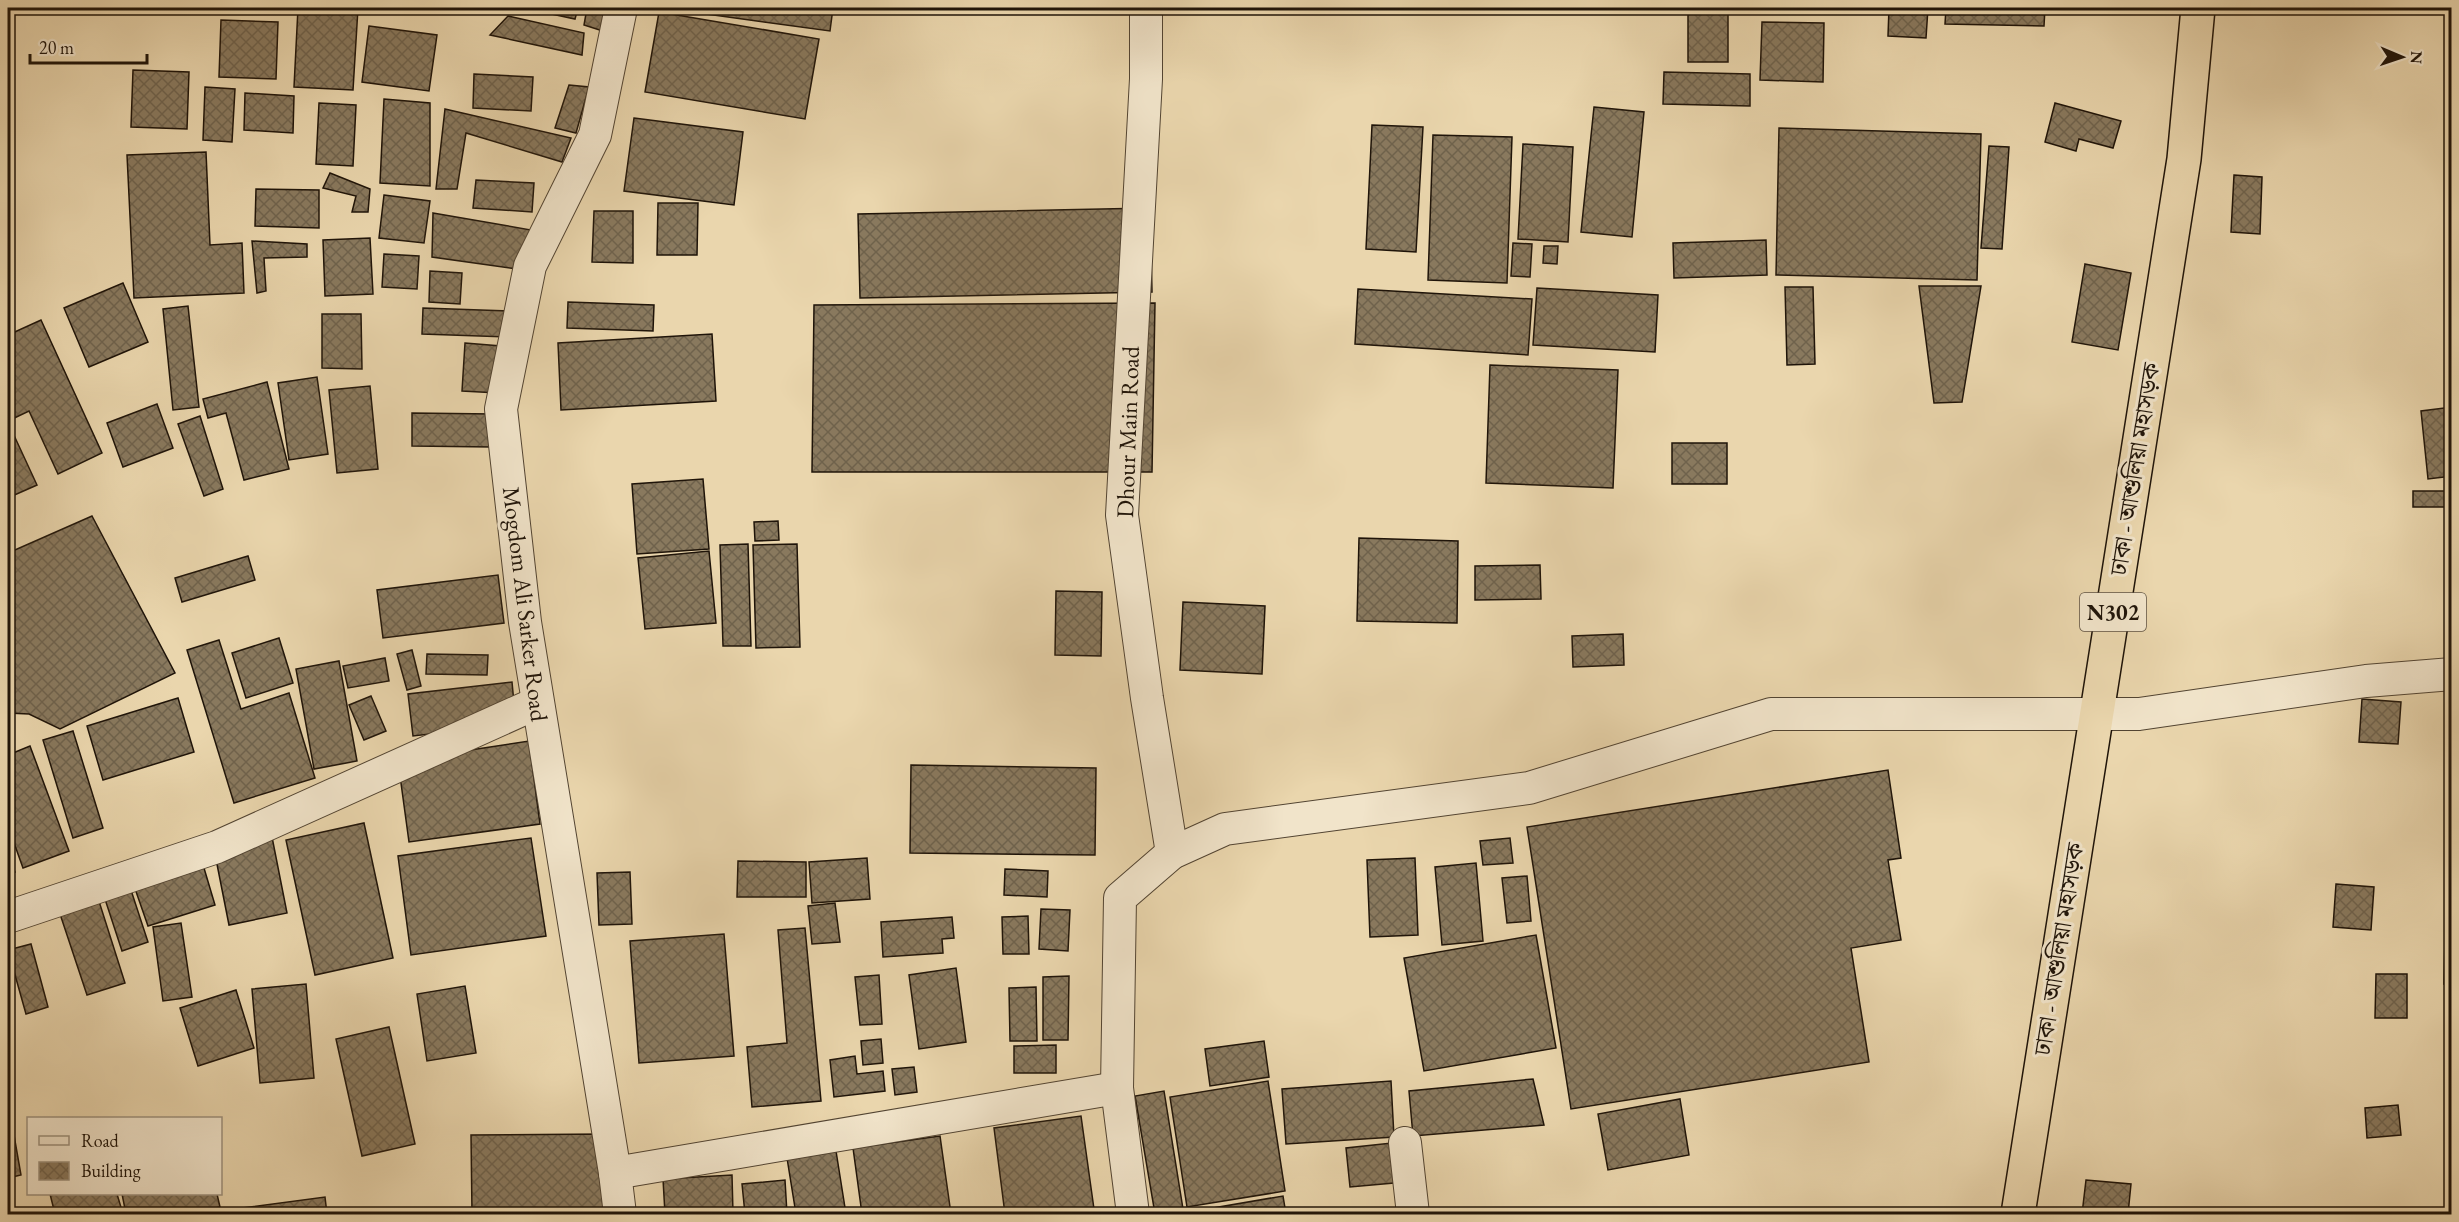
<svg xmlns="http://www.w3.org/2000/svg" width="2459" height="1222" viewBox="0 0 2459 1222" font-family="'EB Garamond','Noto Serif Bengali',serif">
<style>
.building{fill:url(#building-cross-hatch);stroke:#1f1409;stroke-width:1.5}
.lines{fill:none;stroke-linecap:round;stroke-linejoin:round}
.street-casing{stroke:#524432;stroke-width:34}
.highway-casing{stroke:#1f1409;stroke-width:36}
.street{stroke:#f1e4ca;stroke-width:32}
.highway{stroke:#ead6ad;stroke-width:33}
.labels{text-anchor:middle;stroke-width:6;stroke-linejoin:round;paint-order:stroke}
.shield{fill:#f1e4ca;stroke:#5e5243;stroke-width:1.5}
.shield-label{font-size:22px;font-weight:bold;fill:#1f1409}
.street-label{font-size:24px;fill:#1f1409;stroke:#f1e4ca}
</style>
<defs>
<pattern id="building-cross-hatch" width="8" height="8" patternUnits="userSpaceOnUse" patternTransform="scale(1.5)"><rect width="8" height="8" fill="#89795e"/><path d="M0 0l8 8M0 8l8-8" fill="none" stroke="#6f624c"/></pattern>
</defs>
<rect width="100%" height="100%" fill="#ead6ad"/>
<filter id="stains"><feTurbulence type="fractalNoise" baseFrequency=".00333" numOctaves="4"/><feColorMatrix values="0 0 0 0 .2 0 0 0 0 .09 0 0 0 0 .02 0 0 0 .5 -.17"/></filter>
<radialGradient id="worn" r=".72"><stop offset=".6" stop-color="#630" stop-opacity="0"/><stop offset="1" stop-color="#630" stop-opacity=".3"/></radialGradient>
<g class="building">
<polygon points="8,8 11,8 10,74 8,74"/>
<polygon points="298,8 358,8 353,90 294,87"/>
<polygon points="524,8 578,8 575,19"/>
<polygon points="587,8 611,8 606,32 584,25"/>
<polygon points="663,8 833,8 830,31"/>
<rect x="1688" y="8" width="40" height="54"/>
<polygon points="1889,8 1928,8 1926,38 1888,36"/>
<polygon points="1946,8 2045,8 2044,26 1945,24"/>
<polygon points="659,12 819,39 805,119 645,92"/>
<polygon points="508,16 584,33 582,55 490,35"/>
<polygon points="221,20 278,22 276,79 219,77"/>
<polygon points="1762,22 1824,23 1823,82 1760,80"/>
<polygon points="369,26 437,35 429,91 362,82"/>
<polygon points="133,70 189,72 187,129 131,127"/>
<polygon points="1664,72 1750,74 1750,106 1663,104"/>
<polygon points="474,74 533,77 531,111 473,108"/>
<polygon points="569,85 589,87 576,133 555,128"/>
<polygon points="205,87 235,89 232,142 203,140"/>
<polygon points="245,93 294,96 293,133 244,130"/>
<polygon points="384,99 430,103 430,186 380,183"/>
<polygon points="319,103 356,105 353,166 316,164"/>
<polygon points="2055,103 2121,121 2113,148 2079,139 2076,151 2045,142"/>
<polygon points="1594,107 1644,112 1632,237 1581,232"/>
<polygon points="445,109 571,138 562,162 466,133 457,189 436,189"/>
<polygon points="634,118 743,132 734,205 624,191"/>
<polygon points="1372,125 1423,127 1416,252 1366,249"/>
<polygon points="1779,128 1981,134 1977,280 1776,275"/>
<polygon points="1433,135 1512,137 1507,283 1428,280"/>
<polygon points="1523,144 1573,147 1568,242 1518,239"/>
<polygon points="1989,146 2009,147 2002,249 1981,248"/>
<polygon points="206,152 210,245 242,243 244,293 134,298 127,155"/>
<polygon points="330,173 370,189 368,212 352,212 356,196 323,188"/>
<polygon points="2234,175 2262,177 2260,234 2231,232"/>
<polygon points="476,180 534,183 532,212 473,208"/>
<polygon points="256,189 319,190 319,228 255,226"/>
<polygon points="384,195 430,201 424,243 379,238"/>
<polygon points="658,203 698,203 697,255 657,255"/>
<polygon points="1150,208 1152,292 860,298 858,214"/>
<polygon points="594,211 633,211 633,263 592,262"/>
<polygon points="433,213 531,230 517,269 432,257"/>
<polygon points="370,238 373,294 325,296 323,240"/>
<polygon points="1766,240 1767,275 1674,278 1673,243"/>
<polygon points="252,241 307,244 307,257 264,258 266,291 257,293"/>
<polygon points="1513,243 1532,244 1530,277 1511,276"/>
<polygon points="1544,246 1558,246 1557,264 1543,263"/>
<polygon points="384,254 419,256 417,289 382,287"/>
<polygon points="2085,264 2131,273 2118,350 2072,342"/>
<polygon points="430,271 462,273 460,304 429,302"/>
<polygon points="123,283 148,342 89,367 64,308"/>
<polygon points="1919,286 1981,286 1962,402 1934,403"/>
<polygon points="1785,287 1813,287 1815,364 1787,365"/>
<polygon points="1537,288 1658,295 1655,352 1533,345"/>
<polygon points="1358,289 1532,299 1528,355 1355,344"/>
<polygon points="568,302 654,305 653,331 567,328"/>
<polygon points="1155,303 1152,472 812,472 814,305"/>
<polygon points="188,306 199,407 173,410 163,309"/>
<polygon points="423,308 509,311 508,337 422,334"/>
<polygon points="322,314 361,314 362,369 322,368"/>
<polygon points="41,320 102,453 58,474 29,411 8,421 8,335"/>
<polygon points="712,334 716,401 561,410 558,343"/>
<polygon points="465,343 501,346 498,393 462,391"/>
<polygon points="1490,365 1618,370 1613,488 1486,483"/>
<polygon points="317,377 328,454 289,460 278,383"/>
<polygon points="267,382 289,469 244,480 226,413 208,418 203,399"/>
<polygon points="370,386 378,469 337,473 329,390"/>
<polygon points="157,404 173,448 123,467 107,423"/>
<polygon points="2452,407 2452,476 2428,479 2421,411"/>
<polygon points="412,413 493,414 492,447 412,446"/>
<polygon points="200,416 223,489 204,496 178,424"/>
<polygon points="12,431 37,485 10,497 8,491 8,433"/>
<rect x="1672" y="443" width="55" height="41"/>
<polygon points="703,479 709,549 637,554 632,484"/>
<rect x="2413" y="491" width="39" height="16"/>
<polygon points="92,516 175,673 60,729 29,714 8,713 8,553"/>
<polygon points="778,521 779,540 755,541 754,522"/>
<polygon points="1359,538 1458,541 1457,623 1357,621"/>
<polygon points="748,544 751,646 723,646 720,545"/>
<polygon points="797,544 800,647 756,648 753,545"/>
<polygon points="709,551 716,623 645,629 638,558"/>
<polygon points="248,556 255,580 182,602 175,578"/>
<polygon points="1540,565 1541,599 1475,600 1475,566"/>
<polygon points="498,575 504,623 383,638 377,590"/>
<polygon points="1056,591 1102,592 1101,656 1055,655"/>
<polygon points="1183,602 1265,606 1262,674 1180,670"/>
<polygon points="1623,634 1624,665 1573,667 1572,636"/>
<polygon points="279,638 293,683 246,698 232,653"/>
<polygon points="219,640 241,709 289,693 315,778 234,803 187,650"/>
<polygon points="412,650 421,686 407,690 397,654"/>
<polygon points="427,654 488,655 487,675 426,674"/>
<polygon points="385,658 389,681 348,688 343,666"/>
<polygon points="339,661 357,761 314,769 296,669"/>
<polygon points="512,682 516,724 413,736 408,694"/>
<polygon points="371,696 386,731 364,740 349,705"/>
<polygon points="178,698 194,752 103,780 87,726"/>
<polygon points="2362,699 2401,702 2398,744 2359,742"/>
<polygon points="73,731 103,828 73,838 43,740"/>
<polygon points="529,741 540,824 409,842 398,761"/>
<polygon points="30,746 69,851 23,868 8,826 8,755"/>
<polygon points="911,765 1096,768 1095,855 910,853"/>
<polygon points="1888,770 1901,858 1888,860 1901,940 1851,948 1869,1062 1571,1109 1527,827"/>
<polygon points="364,823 393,958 315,975 286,840"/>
<polygon points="272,837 287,913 229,925 214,849"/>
<polygon points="531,838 546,936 411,955 398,856"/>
<polygon points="1510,838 1513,863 1483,865 1480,841"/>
<polygon points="8,854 15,872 8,875"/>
<polygon points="201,858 215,905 148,926 132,880"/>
<polygon points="867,858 870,899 812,903 809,862"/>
<polygon points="1415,858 1418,935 1370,937 1367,860"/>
<polygon points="738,861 806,862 806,897 737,897"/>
<polygon points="1476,863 1483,941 1442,945 1435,867"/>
<polygon points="1005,869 1048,871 1047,897 1004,895"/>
<polygon points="630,872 632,924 599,925 597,873"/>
<polygon points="1527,876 1531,921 1507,923 1502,878"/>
<polygon points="128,881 148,942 122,951 102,890"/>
<polygon points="2336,884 2374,887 2371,930 2333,927"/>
<polygon points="97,895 125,983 87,995 58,908"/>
<polygon points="835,903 840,942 812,944 808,906"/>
<polygon points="1041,909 1070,910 1068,951 1039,949"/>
<polygon points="1028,916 1029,954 1003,954 1002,917"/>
<polygon points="952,917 954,938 942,939 943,953 883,957 881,922"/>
<polygon points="181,923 192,997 163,1001 153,927"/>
<polygon points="805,928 821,1101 752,1107 747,1047 787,1043 778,930"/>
<polygon points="724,934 734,1056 639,1063 630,941"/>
<polygon points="1536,935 1556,1048 1424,1071 1404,958"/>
<polygon points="2445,938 2452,938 2452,985 2444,984"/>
<polygon points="31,944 48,1007 26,1014 8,950"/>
<polygon points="956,968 966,1042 919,1049 909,975"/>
<polygon points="2376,974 2407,974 2407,1018 2375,1018"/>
<polygon points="879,975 882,1024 860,1025 855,977"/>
<polygon points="1069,976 1068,1040 1043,1040 1043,977"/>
<polygon points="306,984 314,1078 260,1083 252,989"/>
<polygon points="465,986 476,1053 427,1061 417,994"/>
<polygon points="1036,987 1037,1041 1010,1041 1009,988"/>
<polygon points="236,990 254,1048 198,1066 180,1008"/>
<polygon points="389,1027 415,1144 362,1156 336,1039"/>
<polygon points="881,1039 883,1063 863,1065 861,1041"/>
<polygon points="1264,1041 1269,1077 1210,1086 1205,1049"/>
<polygon points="1056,1045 1056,1073 1014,1073 1014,1046"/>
<polygon points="855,1056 857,1074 883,1071 885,1091 834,1097 830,1060"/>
<polygon points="914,1067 917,1092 895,1095 892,1069"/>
<polygon points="1533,1079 1544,1125 1413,1136 1409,1091"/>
<polygon points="1268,1081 1285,1191 1187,1207 1170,1097"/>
<polygon points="1391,1081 1394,1137 1286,1144 1282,1089"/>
<polygon points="1164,1091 1183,1209 1155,1214 1135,1096"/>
<polygon points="1680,1099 1689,1155 1608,1170 1598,1114"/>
<polygon points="8,1101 21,1175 8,1178"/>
<polygon points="2398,1105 2401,1135 2367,1138 2365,1108"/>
<polygon points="1081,1116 1094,1209 1051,1214 1005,1214 994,1128"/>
<polygon points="605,1134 606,1214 472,1214 471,1135"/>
<polygon points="940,1136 951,1214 862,1214 853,1148"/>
<polygon points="1401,1142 1405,1182 1350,1187 1346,1148"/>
<polygon points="836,1151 846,1214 796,1214 787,1158"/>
<polygon points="732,1175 733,1213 665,1214 663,1179"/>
<polygon points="785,1180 787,1214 745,1214 742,1184"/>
<polygon points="2086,1180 2131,1184 2128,1214 2082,1214"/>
<polygon points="50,1194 117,1194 123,1214 55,1214"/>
<polygon points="122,1194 217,1194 220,1207 184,1214 126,1214"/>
<polygon points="1283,1196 1286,1214 1178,1214"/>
<polygon points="325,1197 327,1214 228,1214 227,1210"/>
</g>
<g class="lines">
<defs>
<g id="street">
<polyline points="1146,8 1146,79 1122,515 1147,698 1172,853"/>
<polyline points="8,917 217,847 537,703"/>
<polyline points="1405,1143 1413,1214"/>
<polyline points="615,1173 1117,1088"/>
<polyline points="620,1214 615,1173 525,622 501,409 530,266 595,135 621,8"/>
<polyline points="1133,1214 1117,1088 1120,898 1172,853 1225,829 1529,788 1771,714 2139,714 2366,681 2452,674"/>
</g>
<polyline id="highway" points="2018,1214 2184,159 2198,8"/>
</defs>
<use href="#street" class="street-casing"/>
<use href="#highway" class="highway-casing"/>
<use href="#street" class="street"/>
<use href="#highway" class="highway"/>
</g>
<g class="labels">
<rect class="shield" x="2080" y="593" width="66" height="38" rx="4.5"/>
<g class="shield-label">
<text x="2113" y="620">N302</text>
</g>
<g class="street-label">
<text transform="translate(1128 432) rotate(-88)" y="8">Dhour Main Road</text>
<text transform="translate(2135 469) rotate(-81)" y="8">ঢাকা - আশুলিয়া মহাসড়ক</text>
<text transform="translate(525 604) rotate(83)" y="8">Mogdom Ali Sarker Road</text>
<text transform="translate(2059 949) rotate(-81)" y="8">ঢাকা - আশুলিয়া মহাসড়ক</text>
</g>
</g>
<rect width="2459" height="1222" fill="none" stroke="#ead6ad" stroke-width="30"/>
<rect x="9" y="9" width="2441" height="1204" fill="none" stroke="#1f1409" stroke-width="3"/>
<rect x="15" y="15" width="2429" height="1192" fill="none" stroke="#1f1409" stroke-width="1.5"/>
<rect x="27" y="1117" width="195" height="78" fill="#f1e4ca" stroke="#9d917d" stroke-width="1.5"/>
<rect x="39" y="1136" width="30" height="9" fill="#f1e4ca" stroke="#9d917d" stroke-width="1.5"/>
<text x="81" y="1147" font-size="18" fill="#1f1409">Road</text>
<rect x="39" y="1162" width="30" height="18" fill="url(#building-cross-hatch)" stroke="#9d917d" stroke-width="1.5"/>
<text x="81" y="1177" font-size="18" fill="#1f1409">Building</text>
<g transform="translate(2402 57) rotate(92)" stroke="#f1e4ca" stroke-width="4.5" paint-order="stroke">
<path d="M0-4.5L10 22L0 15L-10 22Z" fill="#1f1409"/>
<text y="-9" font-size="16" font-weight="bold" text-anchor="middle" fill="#1f1409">N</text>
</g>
<path d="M30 54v9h117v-9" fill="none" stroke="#1f1409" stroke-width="3"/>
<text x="39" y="54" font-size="18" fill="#1f1409" stroke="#f1e4ca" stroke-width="4.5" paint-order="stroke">20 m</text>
<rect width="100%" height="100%" filter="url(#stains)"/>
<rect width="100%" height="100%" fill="url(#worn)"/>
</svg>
